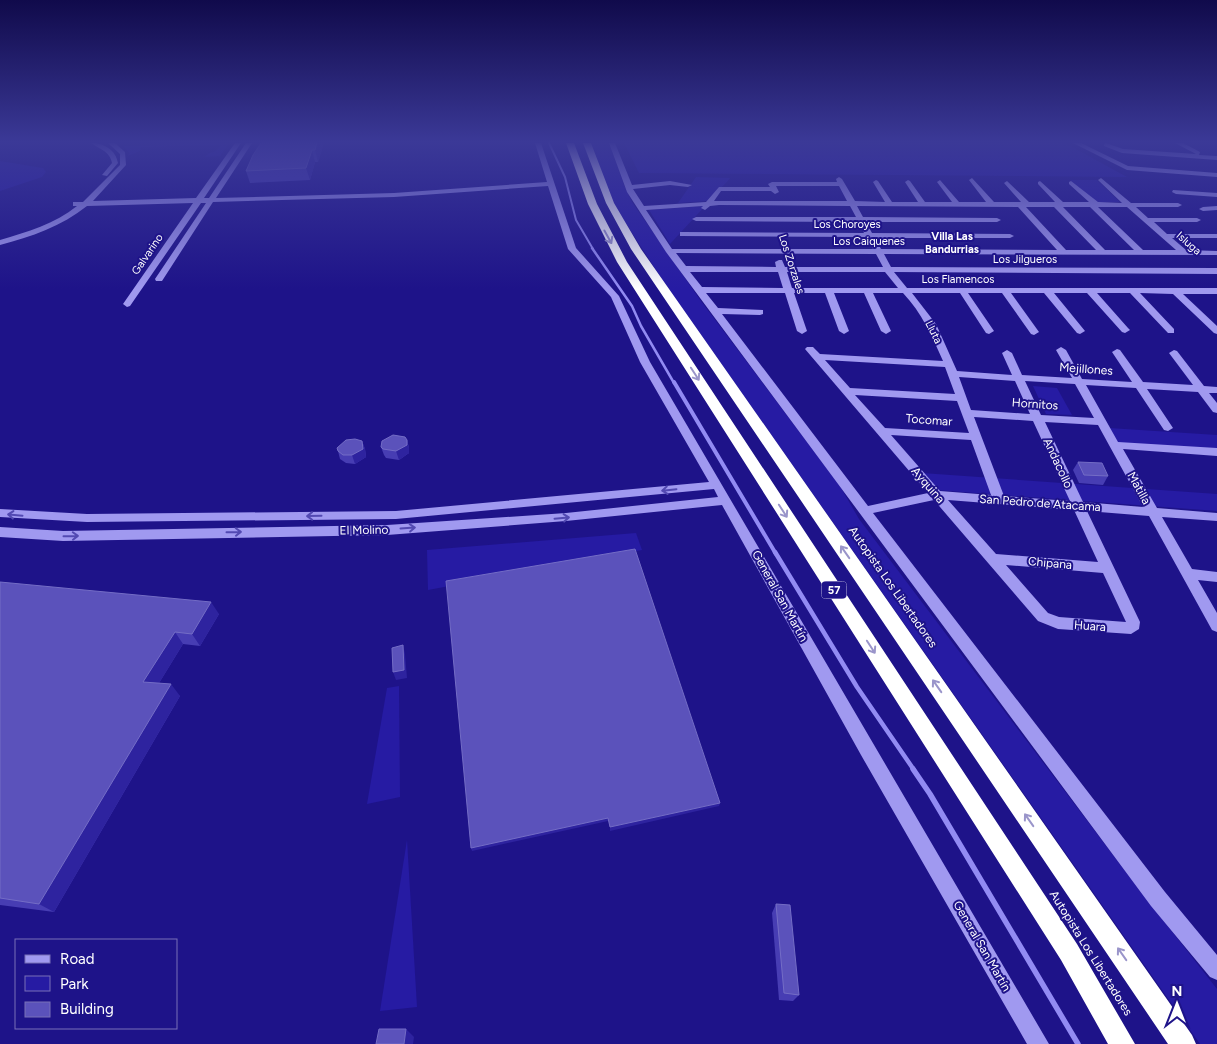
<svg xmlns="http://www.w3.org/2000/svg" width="1217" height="1044" viewBox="0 0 1217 1044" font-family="Figtree,sans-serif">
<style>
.green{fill:#261ba3}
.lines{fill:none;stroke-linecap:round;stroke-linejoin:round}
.stream-far4{stroke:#928bf3;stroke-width:2}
.stream-far3{stroke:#928bf3;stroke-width:2.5}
.stream-far2{stroke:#928bf3;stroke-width:4}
.stream-far1{stroke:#928bf3;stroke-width:4.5}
.stream{stroke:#928bf3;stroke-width:5.5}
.minor{fill:#a099f0;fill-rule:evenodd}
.highway{fill:#fff;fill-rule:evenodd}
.wall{fill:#473db3}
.shaded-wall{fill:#2e239f}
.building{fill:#5b52bb;stroke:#746dc6}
.oneway{stroke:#9a95ca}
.oneway2{stroke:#5249b2}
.labels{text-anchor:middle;stroke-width:4;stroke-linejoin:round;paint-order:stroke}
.far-street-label{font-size:11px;fill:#fff;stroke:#1e1389}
.far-neighbourhood-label{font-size:11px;font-weight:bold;fill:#fff;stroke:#1e1389}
.shield{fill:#1e1389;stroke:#bcb8dc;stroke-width:1}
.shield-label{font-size:11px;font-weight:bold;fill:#fff}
.street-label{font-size:12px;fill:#fff;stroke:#1e1389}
</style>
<rect width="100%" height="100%" fill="#1e1389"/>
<g class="green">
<polygon points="229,143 220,156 205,157 209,153 214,152 222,145 141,147 140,151 128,156 129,153 124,146"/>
<polygon points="592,143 609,143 624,185 632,202 701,301 840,486 859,519 1138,888 1217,989 1217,1044 1200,1044 663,281 618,211 608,192"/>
<polygon points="624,143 1065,143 1127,177 639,173"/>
<polygon points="0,161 43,168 46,172 42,177 0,191"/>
<path d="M696 177 730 178C723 188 714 192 707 201L678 203Z"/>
<polygon points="1070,180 1097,180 1120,202 1097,202 1092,200"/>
<polygon points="705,206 670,244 649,210"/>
<polygon points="1033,386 1057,388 1072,415 1046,414"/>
<polygon points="1109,428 1217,435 1217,451 1118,444"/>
<polygon points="922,473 1217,494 1217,511 936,490"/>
<polygon points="636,533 642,550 428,590 427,550"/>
<polygon points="399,686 400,797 367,804 387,688"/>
<polygon points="407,840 417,1007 380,1011"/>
</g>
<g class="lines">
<polyline class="stream-far4" points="549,143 565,177 576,220 593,249"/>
<polyline class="stream-far3" points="592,248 632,306 641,326 674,383"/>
<polyline class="stream-far2" points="674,382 776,554"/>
<polyline class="stream-far1" points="775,552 857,687 914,770"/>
<polyline class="stream" points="913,769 930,794 1078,1044"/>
<g class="minor">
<path d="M91 143C104 143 116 150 118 163L107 176 102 175 112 163C110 151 99 149 91 143Z"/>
<path d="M108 143H115L125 152 126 165 93 201 196 198 235 143H241L204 198H209L246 143H252L216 198 394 193 547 182 535 143H541L576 248 619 296 650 362 1049 1044H1027L861 755 722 505 566 521 387 535 63 541 0 537V527L63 531 387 525 566 513 718 497 714 489 396 519 87 522 0 517V509L87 514 396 511 709 482 640 362 611 297 568 249 548 186 394 197 213 202 162 281H156L155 279 206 203H201L130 306 127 307 123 304 193 203 87 206C62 226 31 237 0 245V240C27 232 55 224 77 206H73V202H83L120 165V154Z"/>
<path d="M609 143H615L632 185 670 181 692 185 688 187 670 185 633 189 644 206 706 202 719 187H770L768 184 772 182H837L836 179 839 177 842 179 855 201 885 202 873 182 876 180 878 181 892 202H918L905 182 908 180 910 181 925 202H952L937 182 940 180 959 202H986L969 180 972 178 994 202H1021L1004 183 1007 181 1029 202H1055L1038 184V182L1040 181 1063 202H1089L1069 184V182L1071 181 1098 202 1122 203 1099 181 1098 180 1101 178 1131 203H1178L1182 205 1178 207H1136L1148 218H1197L1201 220 1197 222H1154L1167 234H1217V238H1172L1186 250 1217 251V255L884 254 891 267 1217 268V274L894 272 907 288H1217V294H1183L1217 326V334L1214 333 1173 294 1140 293 1174 329V333H1168L1130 293H1097L1128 328 1130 330 1125 333 1122 332 1087 293H1054L1085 331 1080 334 1077 333 1044 293H1011L1039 332 1034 335 1031 334 1002 293H968L994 331 989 334 986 333 960 293H912L936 324 957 371 1012 375 1002 353 1007 350 1012 353 1022 375 1072 378 1056 350 1061 347 1066 350 1082 379 1132 382 1112 352 1117 349 1120 350 1143 382 1193 385 1169 353 1174 350 1177 351 1204 386 1217 387V393H1209L1217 403V413L1213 412 1198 392 1147 389 1173 428 1168 431 1164 430 1136 388 1086 385 1118 442 1217 448V456L1123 449 1157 508 1217 513V521L1162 517 1192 569 1217 572V582L1198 580 1217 613V632L1212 630 1149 516 1087 511 1140 622 1139 629 1131 634 1058 629 1038 621 934 500 873 513 1165 892 1217 955V980L1210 977 1151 906 666 252 627 192ZM776 186H839L847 201H714L721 191H771L775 194 779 192ZM719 205 850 206 856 217H696L692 219 696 221 858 222 864 233 683 232H680V236L867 237 873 249H672L646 210 703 206 701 208 705 210 710 206ZM857 206 1018 207 1057 250 881 249 875 238H1010L1014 236 1010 234 872 233 866 222H997L1001 220 997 218 863 217ZM1026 207H1054L1096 250H1066ZM1063 207H1090L1134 250H1105ZM1098 207H1127L1176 250H1143ZM676 253 876 254 883 267H785L782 260H779L775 262 776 267 686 266ZM690 272H778L783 288 702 287ZM787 272H885L898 288H792ZM706 293H785L797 331 802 334 807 331 794 293H825L839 331 844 334 849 331 834 293H864L881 331 886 334 891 331 873 293H903C922 313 932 336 943 361L820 354 813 347H807L805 349 928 493 868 506 722 314 760 315 763 314V310L718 308ZM825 360 945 367 955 394 850 388ZM959 377 1015 381 1030 414 971 410ZM1025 381 1075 384 1094 418 1041 415ZM855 395 957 401 969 433 885 428ZM974 417 1033 421 1070 501 1004 496ZM1045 422 1098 425 1143 507 1083 502ZM891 435 971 440 991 495 940 491ZM948 500 1074 510 1098 562 996 554ZM1006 565 1103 573 1126 622 1059 617 1048 613Z"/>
<polygon points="1073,143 1081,143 1128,166 1217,173 1217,177 1127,170"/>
<polygon points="1106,143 1123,149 1196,154 1175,143 1183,143 1200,152 1199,155 1217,156 1217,160 1122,153 1104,146 1104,144"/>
<polygon points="1173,190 1217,193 1217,197 1176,194 1172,192"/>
<polygon points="1217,206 1217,210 1203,211 1199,209 1203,207"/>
</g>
<g class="highway">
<polygon points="566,143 574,143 597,204 627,262 1077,944 1135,1044 1108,1044 1061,960 617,262 588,204"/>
<polygon points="583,143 591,143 614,203 641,249 1192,1035 1196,1044 1168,1044 631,249 606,203"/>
</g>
</g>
<g class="wall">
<polygon points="261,143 322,143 323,146 318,162 315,162 310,180 250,183 246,171"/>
<polygon points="407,440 409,448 409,453 399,460 386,458 384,455 381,447"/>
<polygon points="362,441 365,449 366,457 355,464 346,463 340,459 338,451"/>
<polygon points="1078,462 1108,476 1103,485 1079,483 1073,470"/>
<polygon points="0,582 219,614 200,646 183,644 159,683 180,696 54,912 0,905"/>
<polygon points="776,904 799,995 793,1001 779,1000 772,913"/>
</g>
<g class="shaded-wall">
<polygon points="317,143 322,143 323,146 318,162 315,150"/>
<polygon points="312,150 315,162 310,180 306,168"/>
<polygon points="407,440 409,448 409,453 399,460 396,451"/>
<polygon points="362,441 365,449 366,457 355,464 352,455"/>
<polygon points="211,602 219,614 200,646 192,634"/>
<polygon points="175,632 183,644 153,693 143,682"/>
<polygon points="403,645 405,654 407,678 396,680 393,672"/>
<polygon points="171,684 180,696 54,912 39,904"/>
<polygon points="720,803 719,806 610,831 610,827"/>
<polygon points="608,818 608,821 472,851 471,848"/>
<polygon points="406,1029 414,1037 413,1044 404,1044"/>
</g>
<g class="building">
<polygon points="261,143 317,143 315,150 312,150 306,168 246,171 253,155"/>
<polygon points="393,435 405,437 407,440 407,445 396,451 383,449 381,447 382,441"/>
<polygon points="355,439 362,441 363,449 352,455 343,455 338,451 337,448 346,440"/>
<polygon points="1078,462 1102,463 1108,476 1084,475"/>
<polygon points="635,549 720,803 610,827 608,818 471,848 446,581"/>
<polygon points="0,582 211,602 192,634 175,632 143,682 171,684 39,904 0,898"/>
<polygon points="403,645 404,670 393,672 392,648"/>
<polygon points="776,904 790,905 799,995 784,993"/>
<polygon points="379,1029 406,1029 404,1044 376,1044"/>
</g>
<defs><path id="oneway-shaft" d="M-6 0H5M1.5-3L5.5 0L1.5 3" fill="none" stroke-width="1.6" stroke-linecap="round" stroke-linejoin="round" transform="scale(1.25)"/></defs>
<g class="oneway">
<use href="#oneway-shaft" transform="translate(608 237) rotate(61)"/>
<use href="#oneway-shaft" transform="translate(695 374) rotate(57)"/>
<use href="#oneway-shaft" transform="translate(783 511) rotate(57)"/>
<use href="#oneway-shaft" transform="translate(845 552) rotate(-125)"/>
<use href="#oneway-shaft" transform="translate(871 647) rotate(57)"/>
<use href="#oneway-shaft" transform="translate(937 686) rotate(-125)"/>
<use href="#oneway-shaft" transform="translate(1029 820) rotate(-125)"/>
<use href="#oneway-shaft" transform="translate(1122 954) rotate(-125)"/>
</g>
<g class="oneway2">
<use href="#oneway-shaft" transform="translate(669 490) rotate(174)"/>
<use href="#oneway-shaft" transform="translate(15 515) rotate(-175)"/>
<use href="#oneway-shaft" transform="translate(314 516) rotate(179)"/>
<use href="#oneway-shaft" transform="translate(562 518) rotate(-5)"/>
<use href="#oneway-shaft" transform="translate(408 528) rotate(-4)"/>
<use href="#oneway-shaft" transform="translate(234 532) rotate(-1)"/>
<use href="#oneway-shaft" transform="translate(71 536) rotate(-1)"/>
</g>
<linearGradient id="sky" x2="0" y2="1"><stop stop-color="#100a4b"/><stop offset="0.49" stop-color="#3b3997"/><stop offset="1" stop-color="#3b3997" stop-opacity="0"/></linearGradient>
<rect width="1217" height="289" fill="url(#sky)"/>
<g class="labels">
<g class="far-street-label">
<text x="847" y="228">Los Choroyes</text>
<text x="869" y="245">Los Caiquenes</text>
<text transform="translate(1189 243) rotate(41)" y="4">Isluga</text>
<text transform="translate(147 254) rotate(-56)" y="4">Galvarino</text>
<text x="1025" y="263">Los Jilgueros</text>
<text transform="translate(792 264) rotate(72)" y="4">Los Zorzales</text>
<text x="958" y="283">Los Flamencos</text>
<text transform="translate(934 332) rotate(63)" y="4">Lluta</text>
</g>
<g class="far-neighbourhood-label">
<text x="952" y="240">Villa Las<tspan x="952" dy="13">Bandurrias</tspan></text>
</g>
<rect class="shield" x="821.5" y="581.5" width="25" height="17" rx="4"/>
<g class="shield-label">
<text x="834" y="594">57</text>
</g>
<g class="street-label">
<text transform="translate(1086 369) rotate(4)" y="4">Mejillones</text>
<text transform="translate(1035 404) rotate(4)" y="4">Hornitos</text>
<text transform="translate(929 420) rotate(4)" y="4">Tocomar</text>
<text transform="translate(1058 463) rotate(65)" y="4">Andacollo</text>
<text transform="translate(928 485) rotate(49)" y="4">Ayquina</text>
<text transform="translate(1139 488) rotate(61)" y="4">Matilla</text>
<text transform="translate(1040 503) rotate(4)" y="4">San Pedro de Atacama</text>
<text transform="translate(364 530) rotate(-1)" y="4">El Molino</text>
<text transform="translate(1050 563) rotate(5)" y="4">Chipana</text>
<text transform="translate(893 587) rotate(55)" y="4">Autopista Los Libertadores</text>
<text transform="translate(780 596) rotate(61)" y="4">General San Martín</text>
<text transform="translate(1090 626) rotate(4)" y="4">Huara</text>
<text transform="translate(982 946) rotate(60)" y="4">General San Martín</text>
<text transform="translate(1091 953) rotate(58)" y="4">Autopista Los Libertadores</text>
</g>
</g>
<rect x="15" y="939" width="162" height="90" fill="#1e1389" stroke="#7871b8"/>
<rect x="25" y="955" width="25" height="8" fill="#a099f0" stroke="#7871b8"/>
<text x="60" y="964" font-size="15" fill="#ffffff">Road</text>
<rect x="25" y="976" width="25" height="15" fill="#261ba3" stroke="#7871b8"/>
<text x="60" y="989" font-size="15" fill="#ffffff">Park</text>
<rect x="25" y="1002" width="25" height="15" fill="#5b52bb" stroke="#7871b8"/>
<text x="60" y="1014" font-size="15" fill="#ffffff">Building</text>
<g transform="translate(1177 1004)" stroke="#1e1389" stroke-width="4" paint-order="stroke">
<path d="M0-4L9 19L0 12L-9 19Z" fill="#ffffff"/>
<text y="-8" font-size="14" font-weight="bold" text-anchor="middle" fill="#ffffff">N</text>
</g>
</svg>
